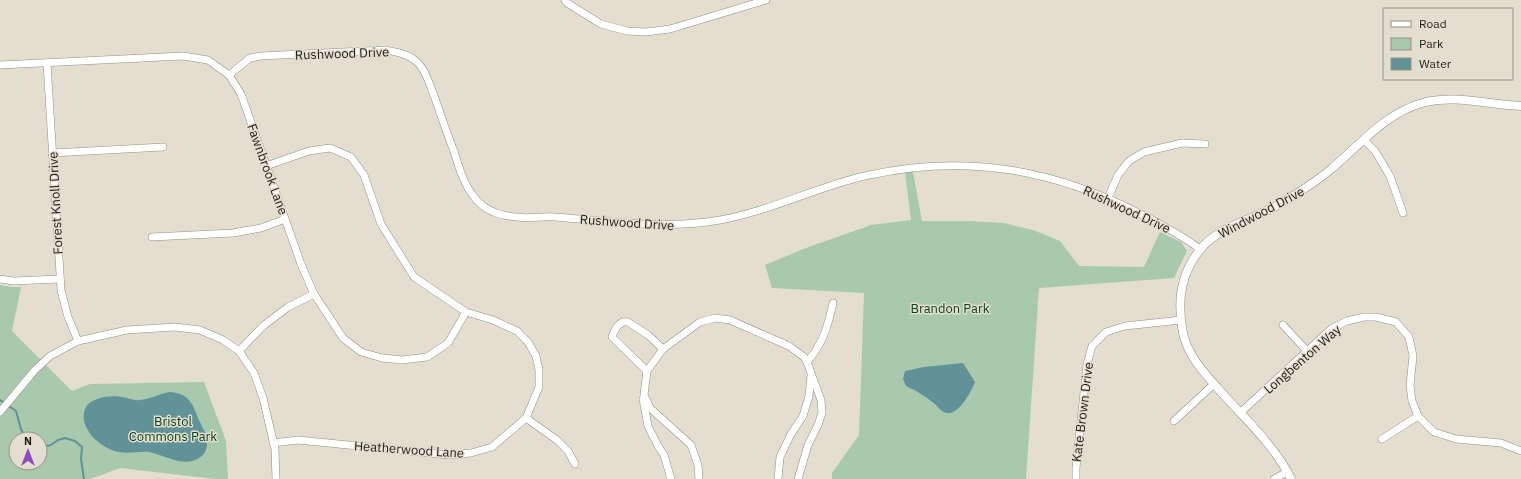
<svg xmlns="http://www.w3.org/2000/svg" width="1521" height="479" viewBox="0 0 1521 479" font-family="'IBM Plex Sans',sans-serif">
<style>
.green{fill:#a9c9ae;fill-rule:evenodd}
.water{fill:#609297}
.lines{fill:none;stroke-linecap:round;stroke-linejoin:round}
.stream{stroke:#609297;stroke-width:2}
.minor-casing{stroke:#948f82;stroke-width:8}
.tertiary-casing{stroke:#948f82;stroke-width:9}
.minor{stroke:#fff;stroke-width:7}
.tertiary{stroke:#fff;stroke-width:8}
.labels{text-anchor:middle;stroke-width:3;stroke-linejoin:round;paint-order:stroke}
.street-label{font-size:13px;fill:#201e19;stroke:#e3ded0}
.park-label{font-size:13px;fill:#0b431f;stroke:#e3ded0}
</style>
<rect width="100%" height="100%" fill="#e3ded0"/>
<g class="green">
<polygon points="905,172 913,172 922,221 968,221 1004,223 1033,230 1060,241 1079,266 1144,267 1160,232 1181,242 1187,251 1174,278 1039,288 1026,479 832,479 832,473 859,435 864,293 772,288 765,265 806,248 871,225 911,220"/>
<path d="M0 285 11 287H21L12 331 72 391 90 384 204 382 226 441 228 479H215L120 468 90 479H0ZM16 439H40V463H16Z"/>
</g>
<g class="water">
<path d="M963 363 975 382C971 392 957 419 944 412 941 411 937 406 935 404 925 396 917 391 906 386L903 379 905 371 924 367Z"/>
<path d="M169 392C188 393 192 402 198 418 201 425 208 435 207 443 207 459 191 464 178 461 169 459 159 454 149 452 139 451 129 454 119 452 101 449 76 427 86 407 92 397 112 395 122 397 128 398 134 401 140 400 150 399 159 394 169 392Z"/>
</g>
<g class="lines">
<g class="stream">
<polyline points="0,400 16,411 21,429 26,439"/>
<polyline points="40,447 51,445 58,440 65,438 75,441 82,447 81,459 84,479"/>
</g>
<defs>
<g id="minor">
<polyline points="565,0 567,3 601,24 627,31 646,32 670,29 766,0"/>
<polyline points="47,63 61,290 68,317 78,341"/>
<polyline points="0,65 183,56 208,60 229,75 241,94 301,264 314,294 343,338 361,352 382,358 402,360 427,357 448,343 466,312"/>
<path d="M229 75 250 58 261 56 385 50C397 52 410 54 419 64 427 73 430 86 435 98 441 116 447 134 454 151 459 168 464 185 475 198 485 211 502 216 517 217 529 219 542 216 555 217 610 221 664 230 720 220 771 211 818 186 869 175 966 154 1052 169 1139 213 1161 224 1181 235 1200 249"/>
<polyline points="1364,140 1375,151 1390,176 1403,213"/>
<polyline points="52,153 163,147"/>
<polyline points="266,166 309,151 330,148 351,157 364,175 381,224 414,277 466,312 493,320 517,331 528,342 536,356 539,370 539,387 526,418 492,447 471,453 449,455 298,440 273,443"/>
<polyline points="1108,198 1118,175 1129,161 1144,152 1182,143 1205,144"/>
<polyline points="152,237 233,233 261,228 285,219"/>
<polyline points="0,279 13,281 60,279"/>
<polyline points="1283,325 1307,351"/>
<polyline points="239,351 263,326 288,307 314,294"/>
<path d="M807 362C823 344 828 326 833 303"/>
<path d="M647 371 612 337C615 329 619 320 628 322L648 335 663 349"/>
<polyline points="643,399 648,426 658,446 664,455 671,479"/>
<polyline points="0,412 34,371 50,356 78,341 127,330 175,327 200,330 223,340 239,351 254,373 263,398 275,449 276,479"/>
<polyline points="1240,413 1331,329 1347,321 1364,317 1376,317 1396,322 1409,337 1413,356 1410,385 1412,401 1418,416 1434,432 1456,439 1501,443 1521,451"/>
<polyline points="526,418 557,440 568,451 575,464"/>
<polyline points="1174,421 1214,384"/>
<polyline points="1382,439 1418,416"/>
<polyline points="699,479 698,465 691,445 650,408 644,395 647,371 663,349 700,322 715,318 730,320 789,346 804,357 807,362 821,400 822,413 818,425 808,445 798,479"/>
<polyline points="778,479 780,457 791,434 803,416 809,396 811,375"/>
<polyline points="1076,479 1076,468 1087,364 1092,346 1106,332 1125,326 1181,320"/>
<polyline points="1274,479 1287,472"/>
</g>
<path id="tertiary" d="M1291 479C1275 446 1247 421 1223 394 1207 376 1188 357 1183 333 1177 303 1180 275 1199 251 1217 227 1251 220 1276 206 1295 195 1313 184 1330 170 1359 146 1384 114 1422 103 1454 94 1489 105 1521 106"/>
</defs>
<use href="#minor" class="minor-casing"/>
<use href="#tertiary" class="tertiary-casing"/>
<use href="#minor" class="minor"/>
<use href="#tertiary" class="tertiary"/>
</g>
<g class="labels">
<g class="street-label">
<text transform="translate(342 53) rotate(-2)" y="5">Rushwood Drive</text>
<text transform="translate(268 169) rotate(70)" y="5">Fawnbrook Lane</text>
<text transform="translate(55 203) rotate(-93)" y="5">Forest Knoll Drive</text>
<text transform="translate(1127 209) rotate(25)" y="5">Rushwood Drive</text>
<text transform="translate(1261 212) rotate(-28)" y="5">Windwood Drive</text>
<text transform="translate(627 222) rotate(4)" y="5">Rushwood Drive</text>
<text transform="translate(1302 359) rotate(-41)" y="5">Longbenton Way</text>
<text transform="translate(1082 412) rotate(-83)" y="5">Kate Brown Drive</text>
<text transform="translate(409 449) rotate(4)" y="5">Heatherwood Lane</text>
</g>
<g class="park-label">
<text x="950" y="313">Brandon Park</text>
<text x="173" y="426">Bristol<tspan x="173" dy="15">Commons Park</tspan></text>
</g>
</g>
<rect x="1383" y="8" width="130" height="72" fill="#e3ded0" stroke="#959187"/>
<rect x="1391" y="21" width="20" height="6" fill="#ffffff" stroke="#959187"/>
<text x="1419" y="28" font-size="12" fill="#201e19">Road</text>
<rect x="1391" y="38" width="20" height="12" fill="#a9c9ae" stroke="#959187"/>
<text x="1419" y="48" font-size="12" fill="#201e19">Park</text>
<rect x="1391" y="58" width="20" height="12" fill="#609297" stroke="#959187"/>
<text x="1419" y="68" font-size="12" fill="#201e19">Water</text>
<g transform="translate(28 451)"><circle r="19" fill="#e3ded0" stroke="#959187"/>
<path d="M0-3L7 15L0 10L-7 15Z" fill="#8f48bb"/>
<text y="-6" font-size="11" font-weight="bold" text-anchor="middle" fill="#201e19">N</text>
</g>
</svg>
